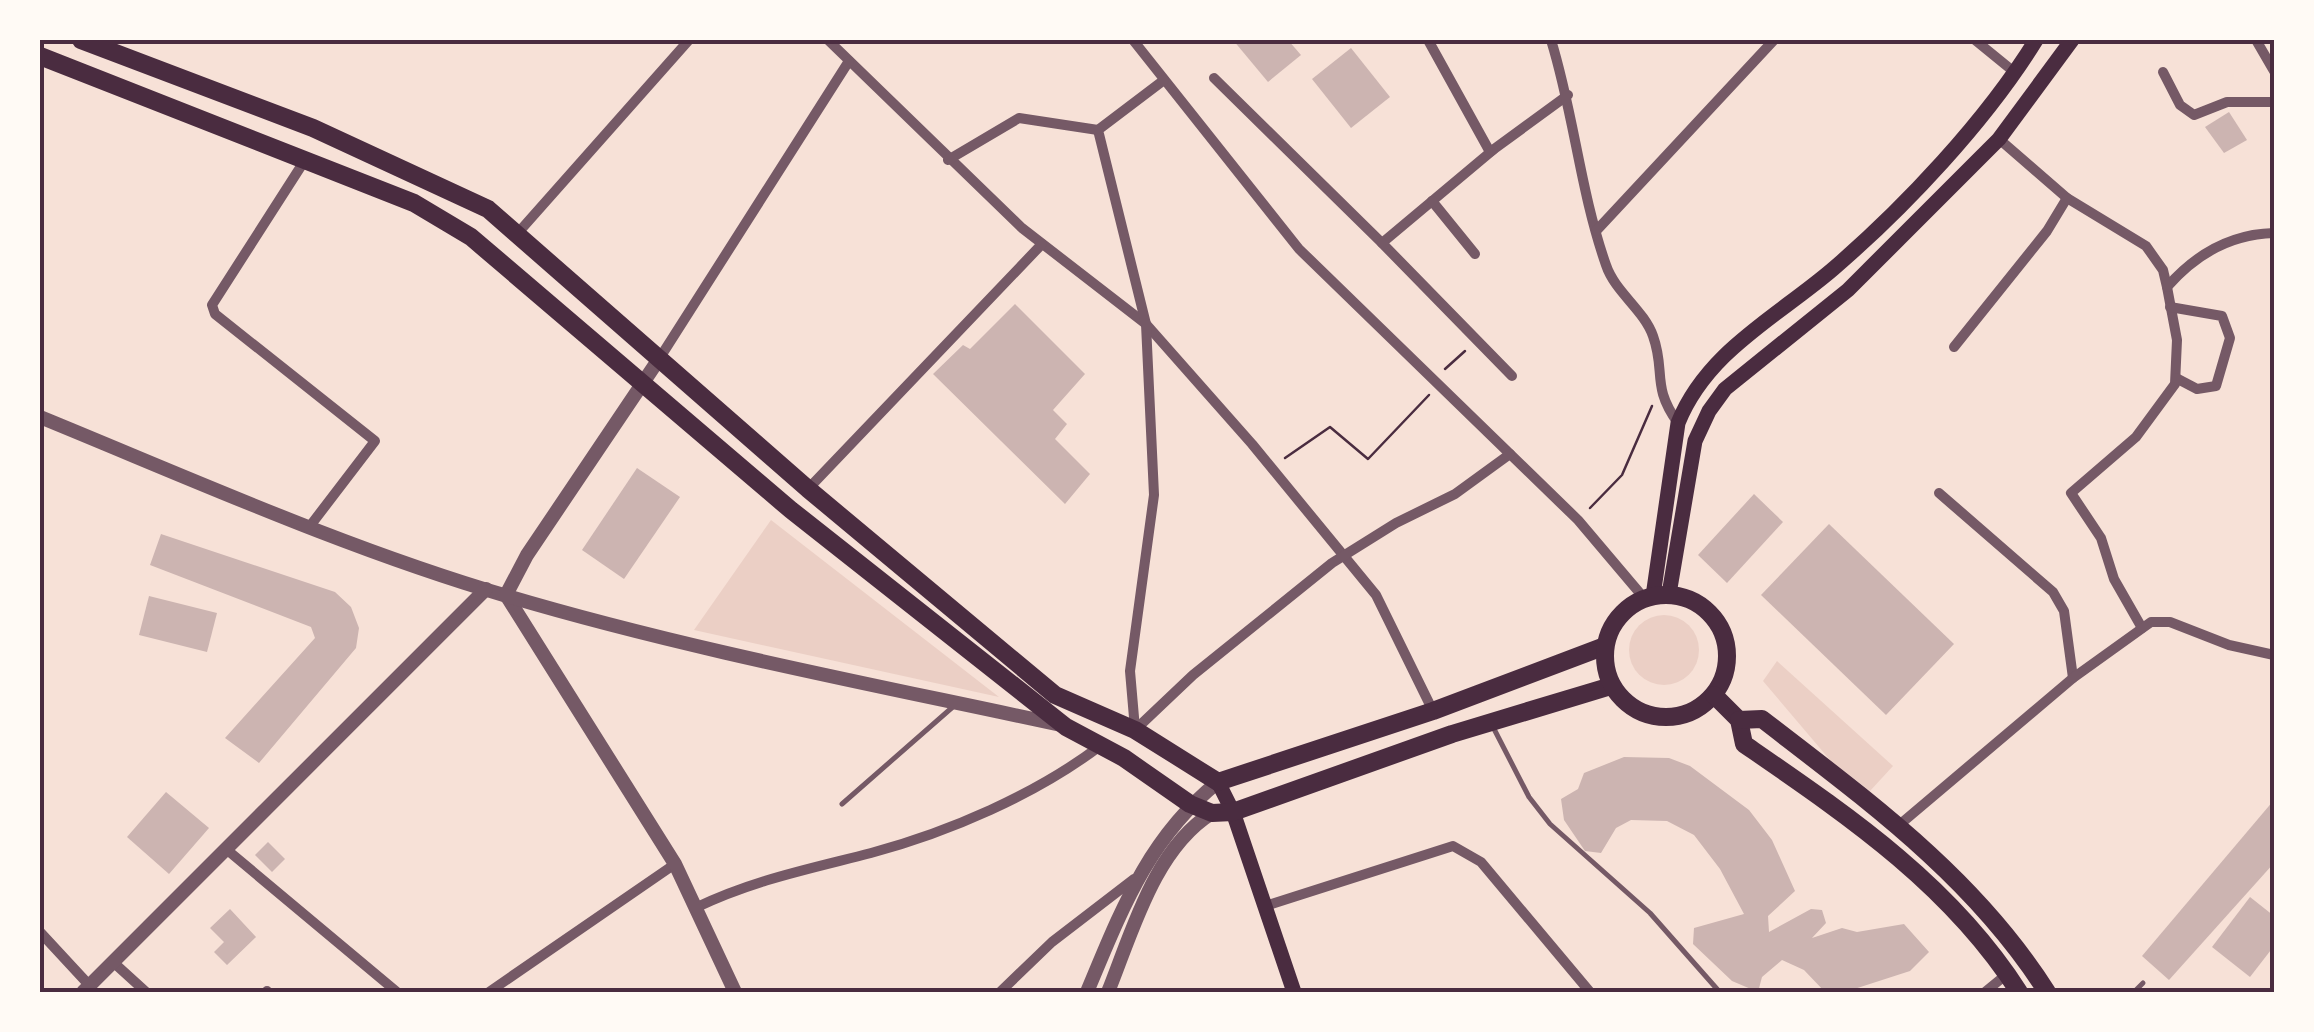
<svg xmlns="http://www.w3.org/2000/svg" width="2314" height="1032" viewBox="0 0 2314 1032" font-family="Karla,sans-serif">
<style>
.green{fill:#ebcfc5}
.building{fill:#ccb4b1}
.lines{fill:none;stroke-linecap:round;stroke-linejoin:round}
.path{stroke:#4a2c40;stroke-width:2.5}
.service{stroke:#755966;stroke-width:5}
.minor{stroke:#755966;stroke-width:10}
.tertiary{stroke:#755966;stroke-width:14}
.secondary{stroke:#4a2c40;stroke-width:15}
.primary{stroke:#4a2c40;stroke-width:18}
.neatline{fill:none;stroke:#4a2c40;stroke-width:4}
</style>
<rect width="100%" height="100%" fill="#f7e1d7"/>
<g class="green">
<polygon points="771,520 999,697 694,630"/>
<circle cx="1664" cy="650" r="35"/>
<polygon points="1777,661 1893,766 1870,791 1830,760 1763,681"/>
</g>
<g class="building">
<polygon points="1233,40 1288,40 1301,55 1268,82"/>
<polygon points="1351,48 1390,97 1351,128 1312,79"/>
<polygon points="2229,112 2247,140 2224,153 2205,127"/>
<polygon points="1015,304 1085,374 1053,410 1067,424 1055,439 1090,474 1065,504 933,374 963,345 970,349"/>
<polygon points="637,468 680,497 624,579 582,550"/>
<polygon points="1754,494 1783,522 1727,583 1698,555"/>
<polygon points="1829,524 1954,644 1886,715 1761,595"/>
<polygon points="161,534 335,592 351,607 359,628 356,648 259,763 225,738 315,638 311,627 150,565"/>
<polygon points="149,596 217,613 207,652 139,635"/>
<polygon points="1624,757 1669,758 1690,766 1749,810 1772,840 1795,891 1768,916 1769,932 1811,909 1822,910 1826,923 1812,938 1842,928 1857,932 1904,924 1929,952 1910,971 1845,992 1825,992 1804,970 1782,960 1762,977 1758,992 1732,981 1693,944 1694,928 1744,914 1720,869 1694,835 1667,821 1631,820 1616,828 1601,853 1585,851 1564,820 1561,799 1578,789 1584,773"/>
<polygon points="166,792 209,828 169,874 127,837"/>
<polygon points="2274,800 2274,863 2169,980 2142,956"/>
<polygon points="268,842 285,859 272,872 255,855"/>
<polygon points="2250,897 2274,916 2274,946 2250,977 2212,947"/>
<polygon points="230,909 256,937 227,965 214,952 224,942 210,928"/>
</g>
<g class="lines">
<g class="path">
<polyline points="1445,369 1465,351"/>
<polyline points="1285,458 1330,427 1368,459 1429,395"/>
<polyline points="1590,508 1622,475 1652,406"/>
</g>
<g class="service">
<polyline points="1492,725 1529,797 1550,824 1650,913 1717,989"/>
<polyline points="842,804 955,705"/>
<polyline points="2134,992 2143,983"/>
</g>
<g class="minor">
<polyline points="828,40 1022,228 1146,324 1252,444 1376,595 1433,711"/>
<polyline points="1133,40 1299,249 1578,520 1644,598"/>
<polyline points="1428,40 1490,152 1568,95"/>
<path d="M1551 40C1574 114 1580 191 1606 265 1615 292 1644 310 1653 336 1666 372 1651 386 1678 423"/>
<polyline points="1975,40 2013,71"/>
<polyline points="2256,40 2274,71"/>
<polyline points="2163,72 2180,105 2194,115 2227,102 2274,102"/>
<polyline points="1214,78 1382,243 1493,150"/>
<polyline points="1999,139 2067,198 2146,246 2163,270 2167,287 2177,340 2175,384 2136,437 2071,493 2101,538 2114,579 2142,628"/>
<polyline points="305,160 212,305 215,314 375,441 310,526"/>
<polyline points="948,160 1019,118 1098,130"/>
<polyline points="1432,201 1475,254"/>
<polyline points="1596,231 1774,40"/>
<polyline points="517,234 689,40"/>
<polyline points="1382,243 1512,376"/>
<path d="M2167 287C2195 255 2229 234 2274 233"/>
<polyline points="2170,307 2222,316 2230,338 2216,386 2197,389 2176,378"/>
<polyline points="1954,347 2047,231 2067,198"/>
<polyline points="661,356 849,61"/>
<polyline points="808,489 1042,244"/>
<polyline points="1939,493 2053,592 2064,611 2073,678"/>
<polyline points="1135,729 1130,671 1154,495 1146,324 1098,130 1164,80"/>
<polyline points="1135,730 1193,675 1332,563 1396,523 1455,494 1510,454"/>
<polyline points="1898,826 2073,678 2151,622 2170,622 2229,645 2274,655"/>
<polyline points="226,849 397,992"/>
<polyline points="1265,906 1453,846 1481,862 1590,992"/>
<path d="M695 908C753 880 809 869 871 853 949 832 1035 795 1100 746"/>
<polyline points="40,932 90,986"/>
<polyline points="113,962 146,992"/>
<polyline points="266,992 267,991"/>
<polyline points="489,992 675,864"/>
<polyline points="1000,992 1052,942 1134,879"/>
<polyline points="1985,992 2007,974"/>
</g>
<g class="tertiary">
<polyline points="661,356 527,555 506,595 675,864 735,992"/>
<path d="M40 417C194 480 347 549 507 596 689 650 876 685 1061 725"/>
<polyline points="83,992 486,589"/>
<path d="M1087 992C1121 911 1148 838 1218 782"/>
<path d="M1108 992C1132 933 1154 849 1212 813"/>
</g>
<g class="secondary">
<polyline points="1669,594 1695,441 1709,411 1725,389 1848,290 1999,139 2072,40"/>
<path d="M1653 596 1678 423C1707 351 1777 317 1833 269 1905 207 1986 121 2036 40"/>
<polyline points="1218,782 1233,812 1294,992"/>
</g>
<g class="primary">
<polyline points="81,40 313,128 488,209 808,489 1055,695 1135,730 1218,782 1433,711 1605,646"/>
<polyline points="40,56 414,203 471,237 791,510 1066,727 1124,758 1190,804 1212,813 1233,812 1452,734 1611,686"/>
<circle cx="1666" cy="656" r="61"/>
<path d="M1714 695 1739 720 1744 744C1847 815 1950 884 2019 992"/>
<path d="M1739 720 1762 719C1868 801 1974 877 2047 992"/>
</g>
</g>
<rect width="2314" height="1032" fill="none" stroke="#fffaf5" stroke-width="85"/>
<rect x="42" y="42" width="2230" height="948" class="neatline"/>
</svg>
